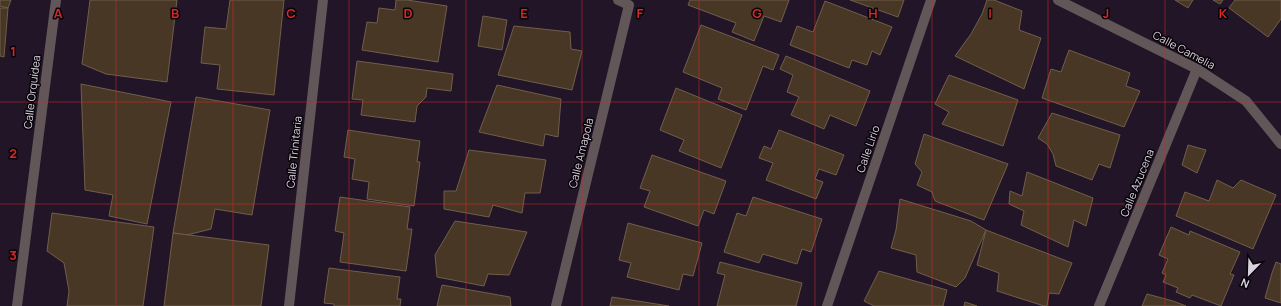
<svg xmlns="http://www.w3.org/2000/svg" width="1281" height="306" viewBox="0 0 1281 306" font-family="Manrope,sans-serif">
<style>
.building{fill:#493726;stroke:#715e4b}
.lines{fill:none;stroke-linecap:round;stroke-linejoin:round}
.street{stroke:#635659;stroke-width:10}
.grid{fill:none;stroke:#d62828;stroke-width:1;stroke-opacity:0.55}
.labels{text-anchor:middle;stroke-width:3;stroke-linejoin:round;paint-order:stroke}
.street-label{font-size:11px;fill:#d9d1dd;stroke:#08040a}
.grid-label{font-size:13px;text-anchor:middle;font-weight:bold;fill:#d62828;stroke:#08040a;stroke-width:3;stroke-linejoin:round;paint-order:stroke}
</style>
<rect width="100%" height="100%" fill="#211527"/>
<g class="building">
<polygon points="0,0 11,0 8,8 0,6"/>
<polygon points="90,0 177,0 167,82 106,74 82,64"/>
<polygon points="230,0 284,0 274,95 217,89 220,65 201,63 205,27 226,29"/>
<polygon points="396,0 407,0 447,6 438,62 362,50 367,22 377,23 379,8 395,10"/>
<polygon points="690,0 789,0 781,22 764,16 754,41 732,32 736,23 688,5"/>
<polygon points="850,0 904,0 898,17"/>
<polygon points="987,0 994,0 1022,11 1019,30 1041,38 1024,89 955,56 971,34 982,14"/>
<polygon points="1175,0 1193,0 1188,8"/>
<polygon points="1213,0 1223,0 1220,4"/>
<polygon points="1235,0 1281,0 1281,19 1268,37 1229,8"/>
<polygon points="825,1 892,27 880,55 872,51 867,65 852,60 849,68 790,45 797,26 813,32"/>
<polygon points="0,8 8,8 4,57 0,56"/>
<polygon points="483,16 507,20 502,50 478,46"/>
<polygon points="701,25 779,55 773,70 763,66 746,110 718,99 722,88 683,72"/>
<polygon points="514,26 570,32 571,49 582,51 572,90 498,75"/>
<polygon points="1069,50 1130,73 1126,86 1140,91 1124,127 1042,98 1051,69 1061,72"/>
<polygon points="786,56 870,91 856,126 830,115 824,129 791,115 799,97 787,92 793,75 780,69"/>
<polygon points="357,61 453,74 451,91 427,88 426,97 417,106 415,122 361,115 363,100 352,99"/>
<polygon points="949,75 1018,100 1003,146 942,124 949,112 935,104"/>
<polygon points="81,84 171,102 147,224 109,216 113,195 85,190"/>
<polygon points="497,85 561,99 558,137 545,134 543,146 479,132"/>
<polygon points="676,88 742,115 721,168 679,151 684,140 660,130"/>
<polygon points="196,97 270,110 252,215 215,209 211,229 187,235 173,233"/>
<polygon points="1052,113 1120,135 1110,168 1099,164 1092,180 1056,166 1053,154 1047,144 1038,138"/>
<polygon points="348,130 420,141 417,162 420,162 414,206 367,199 369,182 352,179 355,159 344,157"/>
<polygon points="779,130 844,155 836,175 819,169 815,179 823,182 816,199 766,180 773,163 759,158 764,146 771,149"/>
<polygon points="924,134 1008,164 984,220 935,201 932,192 917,185 922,172 915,164"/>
<polygon points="1188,145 1206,150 1197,173 1182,165"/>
<polygon points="469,150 546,160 540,193 525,193 522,213 493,205 489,217 444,209 444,191 456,191"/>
<polygon points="652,155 726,181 714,214 704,210 698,226 644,207 650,191 640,188"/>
<polygon points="1027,172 1093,198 1086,226 1074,220 1068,247 1021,225 1024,211 1009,204 1010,191 1022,196"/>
<polygon points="1217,180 1233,188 1241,180 1276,195 1253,249 1176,216 1185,192 1209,201"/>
<polygon points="340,197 410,207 407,229 412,229 406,271 340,262 344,233 335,231"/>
<polygon points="753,197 822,219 811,252 802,249 797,264 763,254 759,263 724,252 737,213 746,216"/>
<polygon points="900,199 971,221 986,230 965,278 956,287 917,272 916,255 891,248 896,230"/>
<polygon points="52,213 154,227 143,306 67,306 69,291 64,263 47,251"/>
<polygon points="455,221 527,232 509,275 488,274 484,286 437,277 435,255"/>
<polygon points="628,223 702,243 693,276 683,274 679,290 627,277 631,263 619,260"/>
<polygon points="1171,227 1189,235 1190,231 1240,252 1230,274 1234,275 1221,306 1192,295 1190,298 1176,292 1178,288 1163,282 1166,275 1162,273 1168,259 1159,255"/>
<polygon points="986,230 1072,263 1059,294 1049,293 1047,306 1044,306 997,291 999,273 977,265"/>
<polygon points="173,233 269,245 261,306 164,306"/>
<polygon points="720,262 802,283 796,306 717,306 725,275 717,273"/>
<polygon points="1276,262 1281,264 1281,303 1265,298 1272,273"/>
<polygon points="329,268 400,277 397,299 401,299 400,306 334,306 334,304 324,303"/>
<polygon points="879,271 947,290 943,306 874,306 864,301"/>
<polygon points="442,285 510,297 511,306 437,306"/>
<polygon points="1147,294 1173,301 1186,306 1142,306"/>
<polygon points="612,297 669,306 610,306"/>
<polygon points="965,302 977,306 964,306"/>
</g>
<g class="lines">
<g class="street">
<polyline points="1058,0 1197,69 1246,101 1281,144"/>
<polyline points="17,306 56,0"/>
<polyline points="289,306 323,0"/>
<polyline points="556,306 629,5 618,0"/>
<polyline points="827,306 931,0"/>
<polyline points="1099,306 1197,69"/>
</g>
</g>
<path class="grid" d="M116 0V306M233 0V306M349 0V306M466 0V306M582 0V306M699 0V306M815 0V306M932 0V306M1048 0V306M1165 0V306M0 102H1281M0 204H1281"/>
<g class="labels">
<g class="street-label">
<text transform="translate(1184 50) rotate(28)" y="4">Calle Camelia</text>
<text transform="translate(32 92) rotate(-83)" y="4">Calle Orquídea</text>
<text transform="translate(868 149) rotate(-71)" y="4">Calle Lirio</text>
<text transform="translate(294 152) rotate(-84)" y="4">Calle Trinitaria</text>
<text transform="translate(581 153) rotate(-76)" y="4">Calle Amapola</text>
<text transform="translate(1137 183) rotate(-68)" y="4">Calle Azucena</text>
</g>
</g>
<g class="grid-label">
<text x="58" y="18">A</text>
<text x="175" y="18">B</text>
<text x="291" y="18">C</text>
<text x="408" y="18">D</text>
<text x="524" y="18">E</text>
<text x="640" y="18">F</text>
<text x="757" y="18">G</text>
<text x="873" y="18">H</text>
<text x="990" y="18">I</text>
<text x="1106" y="18">J</text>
<text x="1223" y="18">K</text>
<text x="13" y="56">1</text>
<text x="13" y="158">2</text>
<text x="13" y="260">3</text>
</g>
<g transform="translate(1249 274) rotate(203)" stroke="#08040a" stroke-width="3" paint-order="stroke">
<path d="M0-3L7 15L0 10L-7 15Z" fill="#d9d1dd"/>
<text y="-6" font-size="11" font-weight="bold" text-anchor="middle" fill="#d9d1dd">N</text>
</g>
</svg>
